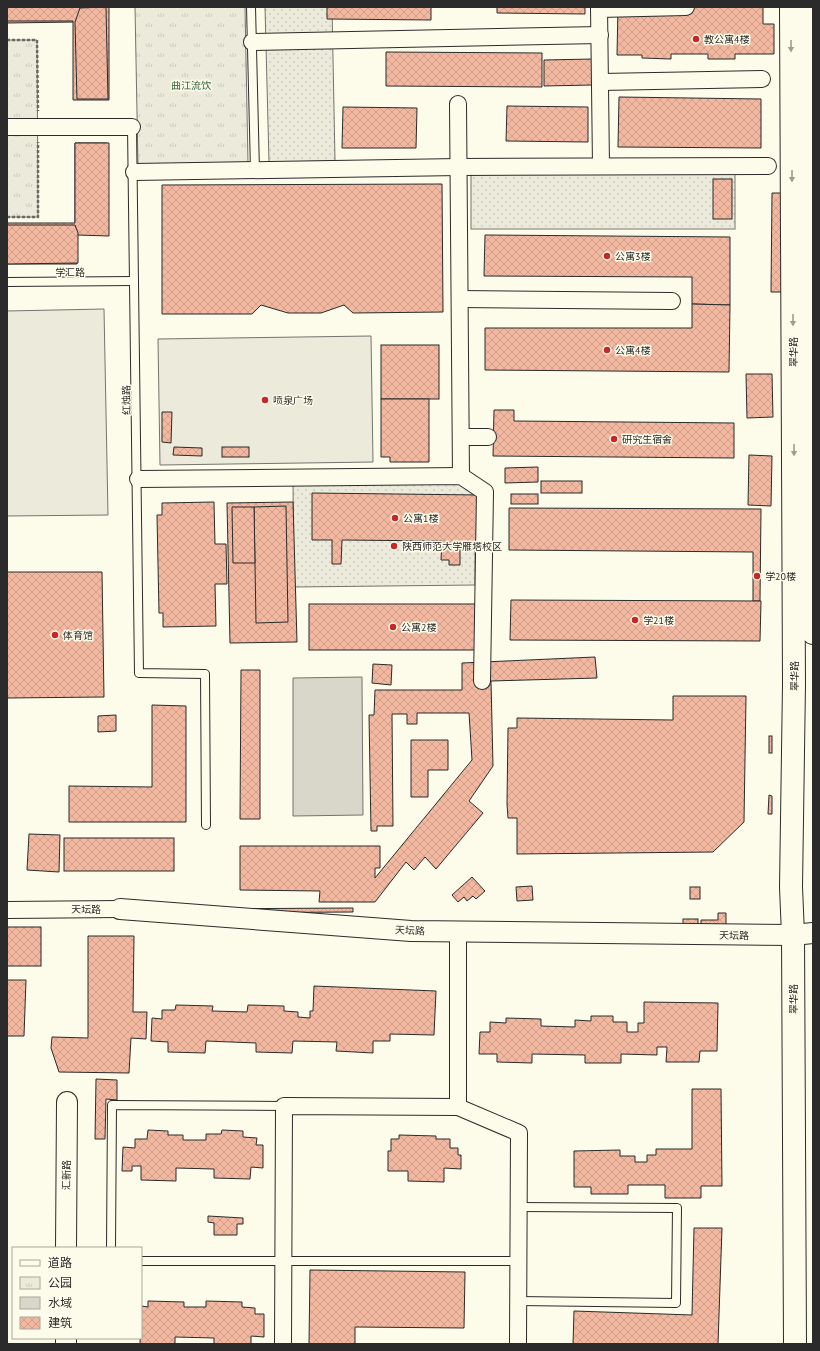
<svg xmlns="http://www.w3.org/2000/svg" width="820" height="1351" viewBox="0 0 820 1351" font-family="'PT Sans','Noto Sans SC',sans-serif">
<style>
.grass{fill:url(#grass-dots);stroke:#74746e}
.park{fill:url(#park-tufts);stroke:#74746e}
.pitch{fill:#ecebdb;stroke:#74746e}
.parking{fill:#eceadb;stroke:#74746e}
.water{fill:#d8d7c9;stroke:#74746e}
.building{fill:url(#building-cross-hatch);stroke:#2b2b2b}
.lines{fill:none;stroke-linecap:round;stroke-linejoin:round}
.service-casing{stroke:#2b2b2b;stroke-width:10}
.minor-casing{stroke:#2b2b2b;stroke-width:18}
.tertiary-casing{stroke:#2b2b2b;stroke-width:22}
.secondary-casing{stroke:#2b2b2b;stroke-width:24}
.path{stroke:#6a6964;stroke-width:2.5;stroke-dasharray:3 2;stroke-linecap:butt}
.service{stroke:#fdfbea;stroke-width:8}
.minor{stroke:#fdfbea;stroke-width:16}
.tertiary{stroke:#fdfbea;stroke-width:20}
.secondary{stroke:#fdfbea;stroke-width:22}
.oneway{fill:#9e9d94}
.poi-dot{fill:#c62828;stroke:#fdfbea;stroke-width:1.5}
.labels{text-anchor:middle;stroke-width:3;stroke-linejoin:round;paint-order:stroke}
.poi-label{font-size:10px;fill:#2b2b2b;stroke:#fdfbea;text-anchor:start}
.park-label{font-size:10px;fill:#34623c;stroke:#fdfbea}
.street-label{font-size:10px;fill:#2b2b2b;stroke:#fdfbea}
</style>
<defs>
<pattern id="grass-dots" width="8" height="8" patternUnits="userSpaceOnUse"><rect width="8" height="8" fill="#ecebdb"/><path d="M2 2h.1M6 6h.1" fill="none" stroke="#cbcabc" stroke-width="1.8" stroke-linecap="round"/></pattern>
<pattern id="park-tufts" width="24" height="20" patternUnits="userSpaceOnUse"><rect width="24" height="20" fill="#ecebdb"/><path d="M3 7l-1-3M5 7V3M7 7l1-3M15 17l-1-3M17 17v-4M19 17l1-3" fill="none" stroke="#cbcabc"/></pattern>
<pattern id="building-cross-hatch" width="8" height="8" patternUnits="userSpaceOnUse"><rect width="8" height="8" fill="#f2b8a0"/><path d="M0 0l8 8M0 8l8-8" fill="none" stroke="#d09e8a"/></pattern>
</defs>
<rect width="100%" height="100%" fill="#fdfbea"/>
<g class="grass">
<polygon points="265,7 332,7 335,161 269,162"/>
<rect x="471" y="173" width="264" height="56"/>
<polygon points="293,482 458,483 475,494 475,585 294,587"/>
</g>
<g class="park">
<polygon points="135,7 245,7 248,163 138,166"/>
<polygon points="7,40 37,40 38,217 7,217"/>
</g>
<polygon class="pitch" points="104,309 108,515 7,516 7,311"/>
<polygon class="parking" points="371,336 373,462 160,465 158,339"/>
<polygon class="water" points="362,677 363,815 293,816 293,678"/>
<g class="building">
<polygon points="7,7 80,7 80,8 75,22 7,23"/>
<polygon points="7,7 109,7 109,100 73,100 73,21 7,21"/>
<polygon points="106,7 108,99 77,99 75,22 80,8"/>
<polygon points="327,7 431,7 431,20 327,19"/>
<polygon points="497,7 585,7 585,14 497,13"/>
<polygon points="618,7 763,7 763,24 774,24 774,54 735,54 735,59 708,59 708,54 671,54 671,59 642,58 642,55 617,55"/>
<polygon points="386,52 542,53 542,87 386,86"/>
<polygon points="593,59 593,85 544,86 544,60"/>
<polygon points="619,97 761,99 761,148 618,147"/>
<polygon points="507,106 588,107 588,142 506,141"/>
<polygon points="343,107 417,108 416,148 342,148"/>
<polygon points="75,143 107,143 106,234 78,233 75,225"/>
<polygon points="75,143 109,143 109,236 77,235 77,264 7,264 7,223 75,223"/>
<rect x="713" y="179" width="19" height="40"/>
<polygon points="442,184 443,312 353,313 344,305 321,313 288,313 261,305 252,314 162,314 162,185"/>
<polygon points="772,193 797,193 796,292 771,292"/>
<polygon points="7,225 75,225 78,233 78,263 7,264"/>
<polygon points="485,235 730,237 730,305 692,304 692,277 484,276"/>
<polygon points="692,304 730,305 729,372 485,370 485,328 692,328"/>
<rect x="381" y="345" width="58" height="54"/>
<polygon points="746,374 772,374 773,417 747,418"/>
<polygon points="381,399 429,399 429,462 390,462 390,457 381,457"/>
<polygon points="494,410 514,410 514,421 734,423 734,458 493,456"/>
<polygon points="162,412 172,412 171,443 162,442"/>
<polygon points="174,447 202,448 202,456 173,455"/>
<rect x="222" y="447" width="27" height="10"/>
<polygon points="749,455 772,456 771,506 748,505"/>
<polygon points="538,467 538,482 505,483 505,468"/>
<rect x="541" y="481" width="41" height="12"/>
<polygon points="312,493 479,495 479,542 460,542 460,565 449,565 449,560 441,560 442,541 342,540 341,564 332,564 332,540 312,540"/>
<rect x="511" y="494" width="27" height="10"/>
<polygon points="214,502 215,544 226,544 227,584 215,584 216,626 163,627 163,613 159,613 157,515 162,515 162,503"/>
<polygon points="293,502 297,642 230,643 227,503"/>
<polygon points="286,506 288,622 256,623 254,507"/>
<polygon points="232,507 254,507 255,563 233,563"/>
<polygon points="509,508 761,509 760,601 753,601 753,552 509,550"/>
<polygon points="7,572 102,572 104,697 7,698"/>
<polygon points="511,600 761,601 760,641 510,640"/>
<rect x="309" y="604" width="168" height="46"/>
<polygon points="595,657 597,678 491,681 493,766 469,801 483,813 436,869 425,857 414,870 406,862 375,902 319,902 320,891 240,890 240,846 380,846 380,868 375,868 375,878 472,760 469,713 417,713 417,724 407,724 407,714 392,714 393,826 377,826 377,831 371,831 369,715 374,715 375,690 462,690 462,663"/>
<polygon points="373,664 392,665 391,685 372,683"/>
<polygon points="241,670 260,670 260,819 240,819"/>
<polygon points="673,696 746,696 744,822 713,852 517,854 517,818 508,818 507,804 508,728 517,728 517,718 673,720"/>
<polygon points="152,705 186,706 186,822 69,822 69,786 152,787"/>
<polygon points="116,715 116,731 98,732 98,716"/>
<rect x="769" y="736" width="3" height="17"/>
<polygon points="411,740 448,740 448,770 428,770 428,797 411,797"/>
<polygon points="769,795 772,796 772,814 768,814"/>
<polygon points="29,834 60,835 59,872 27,870"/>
<rect x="64" y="838" width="110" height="33"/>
<polygon points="472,877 485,891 476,899 473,896 467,901 464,897 458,902 452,895"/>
<polygon points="532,886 533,900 517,901 516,887"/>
<rect x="690" y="887" width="10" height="12"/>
<polygon points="353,908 353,912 189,913 188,909"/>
<polygon points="718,913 726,913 726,928 701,927 701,920 718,920"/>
<rect x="683" y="919" width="15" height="9"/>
<rect x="7" y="927" width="34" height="39"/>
<polygon points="88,936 134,936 133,1012 147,1012 146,1039 131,1038 129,1073 59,1072 51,1048 52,1037 88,1038"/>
<polygon points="7,980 26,980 24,1036 7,1036"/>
<polygon points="314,986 436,991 434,1035 390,1034 390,1041 373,1041 373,1053 336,1051 337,1042 293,1041 292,1053 256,1052 256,1043 206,1041 205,1053 168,1052 168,1042 151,1041 152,1018 162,1019 162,1010 175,1010 176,1005 213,1006 212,1011 247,1012 248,1005 284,1006 284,1011 298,1012 298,1017 310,1018 310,1011 313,1011"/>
<polygon points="644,1002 718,1003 717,1051 700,1051 699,1062 666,1062 667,1047 657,1047 657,1055 621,1054 621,1063 585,1063 585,1055 532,1054 532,1063 497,1062 497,1054 479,1054 480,1032 490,1032 490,1022 506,1023 506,1018 541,1019 541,1026 575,1027 575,1020 591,1021 591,1016 613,1016 613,1022 627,1022 627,1032 638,1032 638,1023 644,1023"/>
<polygon points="96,1079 117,1080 117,1100 106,1099 105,1139 95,1139"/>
<polygon points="692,1089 721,1089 722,1186 701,1186 701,1198 665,1198 665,1185 628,1185 628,1194 591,1194 591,1187 574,1187 574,1151 620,1150 620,1156 635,1156 635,1162 647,1162 647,1155 656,1155 656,1149 692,1149"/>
<polygon points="148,1130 168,1131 168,1135 183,1135 183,1140 206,1140 206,1134 221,1134 222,1130 243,1131 243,1137 257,1138 256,1145 263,1145 263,1168 251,1167 250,1179 214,1178 214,1169 176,1168 176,1181 141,1180 141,1166 132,1166 132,1171 122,1171 123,1147 135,1148 135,1139 147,1139"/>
<polygon points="399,1135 436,1136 436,1139 450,1139 450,1148 458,1148 458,1155 461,1155 461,1169 444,1168 444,1182 408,1181 408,1171 388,1171 388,1151 391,1151 391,1139 399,1139"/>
<polygon points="208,1216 243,1218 243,1224 237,1224 237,1235 214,1235 214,1223 208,1222"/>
<polygon points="694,1228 722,1228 718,1344 573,1344 574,1311 692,1315"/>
<polygon points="310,1270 465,1272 464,1328 355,1327 355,1344 309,1344"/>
<polygon points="148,1301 184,1302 184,1307 206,1307 206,1301 242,1302 242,1307 255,1308 255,1314 264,1314 264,1337 251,1336 251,1344 214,1344 214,1338 175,1337 175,1344 140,1344 141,1306 148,1307"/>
</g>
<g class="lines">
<defs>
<g id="service">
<polyline points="251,7 255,171"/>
<polyline points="132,127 139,673 205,674 206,825"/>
<polyline points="7,282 134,281"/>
<polyline points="111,1248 112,1105 284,1106"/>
<polyline points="141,1261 518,1261"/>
<polyline points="518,1301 676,1303 677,1208 519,1207"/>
</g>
<g id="minor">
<polyline points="599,7 601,166"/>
<polyline points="599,9 686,7"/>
<polyline points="252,42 600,35"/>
<polyline points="601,82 762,79"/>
<polyline points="458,104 461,476"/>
<polyline points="7,127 132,127"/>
<polyline points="134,172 459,167 768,166"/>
<polyline points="460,299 672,301"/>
<polyline points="461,437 488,437"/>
<polyline points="138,479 461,476 485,492 482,681"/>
<polyline points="7,910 120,909"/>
<polyline points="458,1107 458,931"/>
<polyline points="283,1344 284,1106 458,1107 519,1133 518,1344"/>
</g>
<g id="tertiary">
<polyline points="120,909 411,931 793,935 813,933"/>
<polyline points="66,1248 67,1102"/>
<polyline points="66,1344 66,1338"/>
</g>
<g id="secondary">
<polyline points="791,7 794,684 791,887 793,935 795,1344"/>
<polyline points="810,7 813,633"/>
</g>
</defs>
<use href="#service" class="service-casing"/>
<use href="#minor" class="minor-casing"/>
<use href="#tertiary" class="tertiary-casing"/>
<use href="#secondary" class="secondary-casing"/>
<g class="path">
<polyline points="7,40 37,40 38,111"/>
<polyline points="7,217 38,217 38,142"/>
</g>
<use href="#service" class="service"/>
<use href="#minor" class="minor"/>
<use href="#tertiary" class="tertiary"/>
<use href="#secondary" class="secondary"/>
</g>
<defs><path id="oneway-solid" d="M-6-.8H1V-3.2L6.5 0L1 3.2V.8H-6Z"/></defs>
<g class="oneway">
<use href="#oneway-solid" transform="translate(791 46) rotate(90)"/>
<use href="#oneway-solid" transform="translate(792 176) rotate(90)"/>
<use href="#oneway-solid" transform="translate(793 320) rotate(90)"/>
<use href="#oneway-solid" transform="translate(794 450) rotate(90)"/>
</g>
<g class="poi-dot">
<circle cx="696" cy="39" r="4"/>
<circle cx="607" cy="256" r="4"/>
<circle cx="607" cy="350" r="4"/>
<circle cx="265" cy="400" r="4"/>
<circle cx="614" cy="439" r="4"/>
<circle cx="395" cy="518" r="4"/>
<circle cx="394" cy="546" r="4"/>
<circle cx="757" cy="576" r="4"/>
<circle cx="635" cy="620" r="4"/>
<circle cx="393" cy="627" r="4"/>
<circle cx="55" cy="635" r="4"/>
</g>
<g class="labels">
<g class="poi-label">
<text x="704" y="43">教公寓4楼</text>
<text x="615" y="260">公寓3楼</text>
<text x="615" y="354">公寓4楼</text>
<text x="273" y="404">喷泉广场</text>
<text x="622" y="443">研究生宿舍</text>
<text x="403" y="522">公寓1楼</text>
<text x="402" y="550">陕西师范大学雁塔校区</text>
<text x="765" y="580">学20楼</text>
<text x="643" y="624">学21楼</text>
<text x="401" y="631">公寓2楼</text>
<text x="63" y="639">体育馆</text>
</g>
<g class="park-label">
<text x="191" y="89">曲江流饮</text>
</g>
<g class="street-label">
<text x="70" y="276">学汇路</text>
<text transform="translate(793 352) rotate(-90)" y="4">翠华路</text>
<text transform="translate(126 400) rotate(-91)" y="4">红烛路</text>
<text transform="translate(794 676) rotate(-90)" y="4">翠华路</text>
<text x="86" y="913">天坛路</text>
<text transform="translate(410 930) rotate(3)" y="4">天坛路</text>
<text transform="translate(734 935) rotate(1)" y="4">天坛路</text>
<text transform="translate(793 999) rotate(-90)" y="4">翠华路</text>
<text transform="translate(66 1175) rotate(-90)" y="4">汇新路</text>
</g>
</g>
<rect width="820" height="1351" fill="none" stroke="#2b2b2b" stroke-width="16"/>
<rect x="12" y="1247" width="130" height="92" fill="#fdfbea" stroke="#a9a89e"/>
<rect x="20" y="1260" width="20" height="6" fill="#fdfbea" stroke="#a9a89e"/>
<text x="48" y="1267" font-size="12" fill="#2b2b2b">道路</text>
<rect x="20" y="1277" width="20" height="12" fill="url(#park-tufts)" stroke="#a9a89e"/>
<text x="48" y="1287" font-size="12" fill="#2b2b2b">公园</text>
<rect x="20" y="1297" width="20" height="12" fill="#d8d7c9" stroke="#a9a89e"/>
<text x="48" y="1307" font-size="12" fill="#2b2b2b">水域</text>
<rect x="20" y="1317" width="20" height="12" fill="url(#building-cross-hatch)" stroke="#a9a89e"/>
<text x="48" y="1327" font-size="12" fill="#2b2b2b">建筑</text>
</svg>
